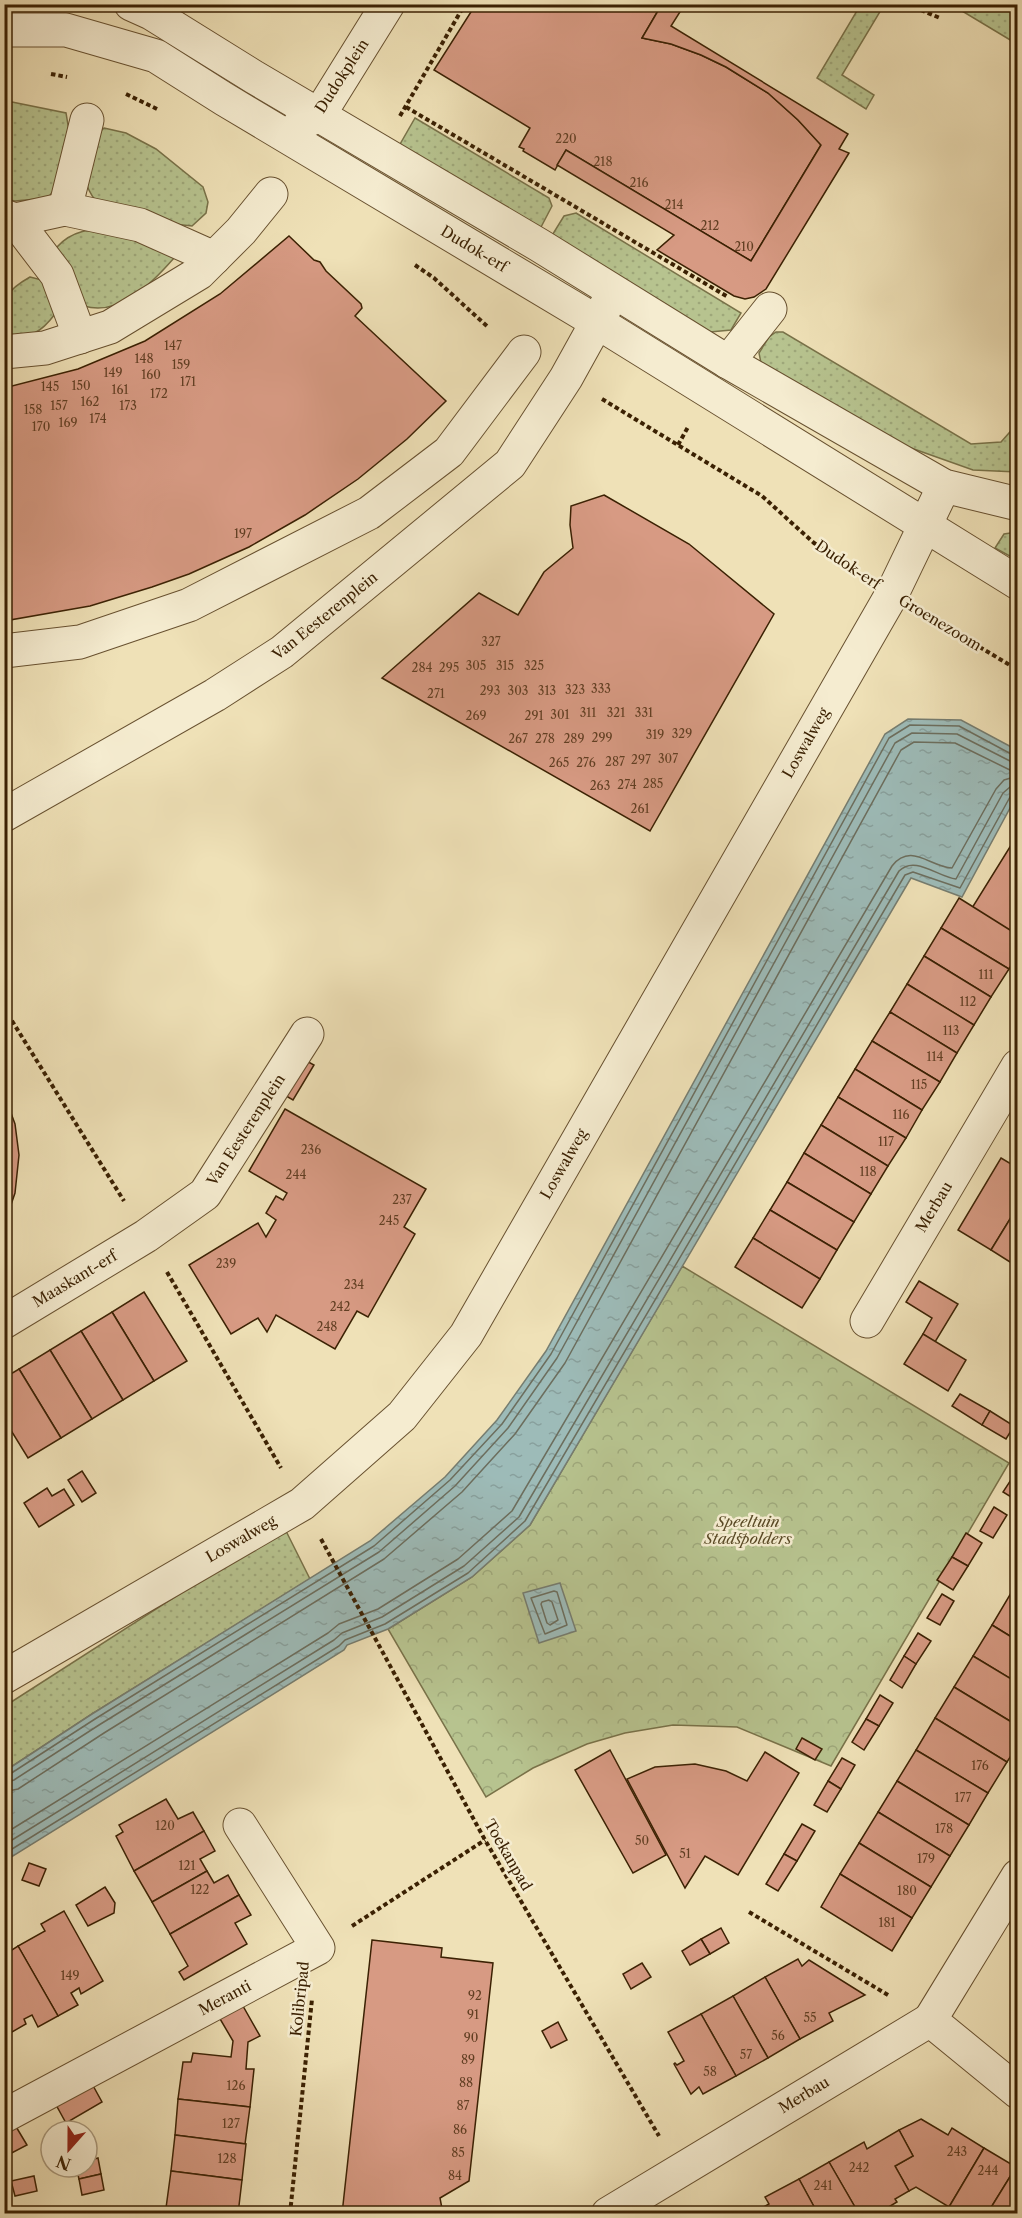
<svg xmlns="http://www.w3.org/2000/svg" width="1022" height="2218" viewBox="0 0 1022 2218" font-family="'Libre Caslon Text',serif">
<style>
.grass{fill:url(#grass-dots);stroke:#797249;stroke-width:1.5}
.park{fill:url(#park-crowns);stroke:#797249;stroke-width:1.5}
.water{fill:url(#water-ripples);stroke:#767d70;stroke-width:1.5}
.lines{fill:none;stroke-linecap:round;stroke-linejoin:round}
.shore{stroke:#6c6e5e;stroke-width:1.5}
.building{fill:#d79a83;stroke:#3b2103;stroke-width:1.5}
.minor-casing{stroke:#685130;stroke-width:35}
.path{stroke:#3b2103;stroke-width:4;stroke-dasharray:4.5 3;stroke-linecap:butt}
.minor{stroke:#f5ecd0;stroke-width:33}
.labels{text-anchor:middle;stroke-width:5;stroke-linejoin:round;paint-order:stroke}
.number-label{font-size:12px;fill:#623f23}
.street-label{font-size:15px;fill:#3b2103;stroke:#f5ecd0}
.park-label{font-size:15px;font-style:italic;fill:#5a4a26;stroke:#f5ecd0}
</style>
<defs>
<pattern id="grass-dots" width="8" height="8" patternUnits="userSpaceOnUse" patternTransform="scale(1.5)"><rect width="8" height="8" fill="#b7c38f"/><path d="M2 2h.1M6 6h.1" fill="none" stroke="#9ea77a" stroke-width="1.8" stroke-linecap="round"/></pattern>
<pattern id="park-crowns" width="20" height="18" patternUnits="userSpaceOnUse" patternTransform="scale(1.5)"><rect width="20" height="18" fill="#b7c38f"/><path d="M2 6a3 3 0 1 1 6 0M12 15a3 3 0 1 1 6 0" fill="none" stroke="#9ea77a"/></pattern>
<pattern id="water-ripples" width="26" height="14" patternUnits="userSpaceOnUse" patternTransform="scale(1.5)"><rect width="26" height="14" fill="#9dbbb8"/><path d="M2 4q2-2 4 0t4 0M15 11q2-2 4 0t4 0" fill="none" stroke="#88a09d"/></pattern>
</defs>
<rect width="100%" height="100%" fill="#efe1b7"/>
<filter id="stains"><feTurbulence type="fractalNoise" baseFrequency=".00333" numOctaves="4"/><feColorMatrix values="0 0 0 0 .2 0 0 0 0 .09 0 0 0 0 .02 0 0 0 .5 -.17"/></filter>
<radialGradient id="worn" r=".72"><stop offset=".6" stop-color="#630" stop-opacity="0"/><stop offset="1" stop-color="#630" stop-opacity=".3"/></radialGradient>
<g class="grass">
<polygon points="861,4 884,5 842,75 874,95 866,109 817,78"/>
<polygon points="952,5 1017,5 1017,45 1017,44"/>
<polygon points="12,102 66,113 69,131 65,175 48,198 15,201 5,199 5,104"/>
<polygon points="415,118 549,198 552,206 540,229 399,146"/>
<path d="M104 128 126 133 156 149 203 187 208 202 206 213 192 226 165 223 97 202C86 191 76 158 86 144 91 138 99 133 104 128Z"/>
<polygon points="576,213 741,313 731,330 710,332 551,237 564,216"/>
<path d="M113 228 174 258C153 282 120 317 84 306L60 269 57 247C72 230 91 229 113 228Z"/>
<path d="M30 277 46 281 55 314C40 334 32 337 7 334L5 333C5 300 0 294 30 277Z"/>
<polygon points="776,332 783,332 971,444 1001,442 1017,424 1017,472 973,470 897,443 761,363 759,353 769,337"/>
<polygon points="1017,532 1018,533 1017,560 995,548 1004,534"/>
<polygon points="284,1527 310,1579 92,1714 5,1771 5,1706"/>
</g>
<polygon class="park" points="682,1266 1009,1463 831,1766 737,1727 673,1725 625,1733 587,1744 533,1768 486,1797 388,1629 472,1577 530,1525"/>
<g class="water">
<polygon points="908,719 961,720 1017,750 1017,795 962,897 911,878 530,1525 472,1577 388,1629 347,1645 344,1650 5,1861 5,1771 92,1714 370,1541 445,1477 497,1420 546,1351 885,734"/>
<polygon points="560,1583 576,1631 539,1643 523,1593"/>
</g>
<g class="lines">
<g class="shore">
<polygon points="554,1591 557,1592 567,1625 545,1634 531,1598"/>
<polygon points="549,1600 552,1602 558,1620 550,1625 547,1623 541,1604 542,1602"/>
<polyline points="4,1775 10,1774 95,1719 374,1546 450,1480 502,1424 551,1354 889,738 910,725 959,726 1013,755 1018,755"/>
<polyline points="4,1783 14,1780 99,1725 379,1552 455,1486 508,1428 557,1358 895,743 912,733 957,734 1010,761 1018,763"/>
<path d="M4 1792 18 1789 104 1733 384 1559 462 1492 515 1434 565 1363 901 750 914 742 955 743 1014 772V777L1004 780 996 789 952 868C930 867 911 842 892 866L512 1511 458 1559 378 1609 339 1624 328 1633 4 1834"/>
<path d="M4 1845 334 1640 342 1633 382 1617 464 1566 519 1517 899 871C915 855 938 877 956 879L1003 793 1010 787 1018 786"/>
<polyline points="4,1854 339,1646 345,1640 385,1624 468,1573 525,1521 905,875 913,872 960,888 1010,797 1018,794"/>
</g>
</g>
<g class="building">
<polygon points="476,4 662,4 642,38 671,44 701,55 726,67 768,93 798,120 821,145 751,261 566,150 555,170 523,151 524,149 519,147 530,128 434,70"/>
<polygon points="662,4 685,4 671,26 848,134 839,149 849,153 766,289 754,297 745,299 734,296 657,250 674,235 557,165 566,150 751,261 821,145 798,120 768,93 726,67 701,55 671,44 642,38"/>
<polygon points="289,236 314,260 320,262 326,271 361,304 362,308 355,316 446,401 407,439 358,479 305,515 249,547 189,574 152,587 90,606 4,621 4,388 78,369 145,341 220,294"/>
<polygon points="604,495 689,544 774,614 650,831 382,678 479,593 518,615 544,572 573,548 570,525 571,506"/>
<polygon points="1018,834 1018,935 972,908"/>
<polygon points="959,898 1018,935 1018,954 1009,969 941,928"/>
<polygon points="941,928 1009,969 991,997 924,956"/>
<polygon points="924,956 991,997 974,1025 907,984"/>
<polygon points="907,984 974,1025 957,1053 890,1012"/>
<polygon points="890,1012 957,1053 940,1082 872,1041"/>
<polygon points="872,1041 940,1082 922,1110 855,1069"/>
<polygon points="301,1058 314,1065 293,1100 281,1093"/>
<polygon points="855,1069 922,1110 906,1138 838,1097"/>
<polygon points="4,1094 15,1124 19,1155 15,1193 4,1225"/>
<polygon points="838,1097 906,1138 888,1166 821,1125"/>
<polygon points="285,1109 426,1189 404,1227 415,1234 368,1317 357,1311 335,1349 276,1315 267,1332 258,1318 231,1334 189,1265 258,1223 266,1237 276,1220 266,1213 276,1196 283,1200 287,1193 249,1171"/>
<polygon points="821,1125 888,1166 871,1194 804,1153"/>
<polygon points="804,1153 871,1194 854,1222 787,1182"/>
<polygon points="1001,1158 1018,1168 1018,1206 991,1250 958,1230"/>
<polygon points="787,1182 854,1222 837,1250 770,1210"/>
<polygon points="1018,1206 1018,1267 991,1250"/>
<polygon points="770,1210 837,1250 820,1279 753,1238"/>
<polygon points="753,1238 820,1279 802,1308 735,1267"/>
<polygon points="919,1281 958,1304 935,1342 923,1334 932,1318 906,1302"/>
<polygon points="144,1292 187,1361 154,1381 112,1312"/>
<polygon points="112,1312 154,1381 123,1400 81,1331"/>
<polygon points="81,1331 123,1400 92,1419 50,1350"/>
<polygon points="923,1334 966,1360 948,1391 904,1364"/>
<polygon points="50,1350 92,1419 61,1438 19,1369"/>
<polygon points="19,1369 61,1438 28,1458 4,1419 4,1378"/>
<polygon points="960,1394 990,1411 982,1425 952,1406"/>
<polygon points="990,1411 1014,1426 1006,1439 982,1425"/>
<polygon points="1018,1469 1018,1497 1016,1500 1003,1492"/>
<polygon points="82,1471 96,1493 82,1502 68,1480"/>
<polygon points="47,1488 52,1496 64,1489 74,1505 39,1527 24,1503"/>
<polygon points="994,1507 1007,1515 993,1538 980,1531"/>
<polygon points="966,1533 982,1543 968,1566 952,1557"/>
<polygon points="952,1557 968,1566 953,1590 937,1580"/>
<polygon points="1011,1593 1018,1597 1018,1641 992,1625"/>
<polygon points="942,1594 954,1601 940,1625 927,1618"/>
<polygon points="992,1625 1018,1641 1018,1683 973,1656"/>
<polygon points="918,1633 931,1641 916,1664 904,1656"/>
<polygon points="904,1656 916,1664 902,1688 890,1680"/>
<polygon points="973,1656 1018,1683 1018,1726 954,1687"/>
<polygon points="954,1687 1018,1726 1018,1745 1007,1762 935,1718"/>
<polygon points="880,1695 893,1703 879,1726 866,1719"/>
<polygon points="935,1718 1007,1762 988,1793 916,1750"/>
<polygon points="866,1719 879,1726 864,1750 852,1742"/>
<polygon points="802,1738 822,1749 815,1760 796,1749"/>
<polygon points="610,1750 666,1855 633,1873 575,1770"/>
<polygon points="916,1750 988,1793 969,1825 897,1781"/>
<polygon points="765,1752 799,1773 738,1875 705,1856 685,1888 627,1779 655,1767 695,1764 726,1771 747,1781"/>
<polygon points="842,1758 855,1765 841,1789 828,1781"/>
<polygon points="828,1781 841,1789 827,1812 814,1805"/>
<polygon points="897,1781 969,1825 950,1856 878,1812"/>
<polygon points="166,1799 178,1819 193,1812 204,1831 134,1871 116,1836 123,1832 119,1825"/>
<polygon points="878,1812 950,1856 931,1887 859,1843"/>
<polygon points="802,1824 815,1831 797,1861 784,1854"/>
<polygon points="204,1831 215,1851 200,1859 207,1871 152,1902 134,1871"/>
<polygon points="859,1843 931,1887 912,1918 840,1874"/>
<polygon points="784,1854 797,1861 778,1891 766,1884"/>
<polygon points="29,1863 46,1869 39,1886 22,1880"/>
<polygon points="207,1871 214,1883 228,1875 239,1895 170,1934 152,1902"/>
<polygon points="840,1874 912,1918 892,1951 821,1907"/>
<polygon points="105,1887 115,1903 114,1913 88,1926 76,1905"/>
<polygon points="239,1895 251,1915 235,1923 247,1944 184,1980 179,1972 188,1966 170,1934"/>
<polygon points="64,1911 103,1981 81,1994 79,1988 71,1993 78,2005 58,2016 18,1946 45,1931 41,1924"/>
<polygon points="721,1928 729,1943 710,1954 701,1939"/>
<polygon points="701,1939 710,1954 690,1965 682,1951"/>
<polygon points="372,1940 442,1948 441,1957 493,1963 469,2181 440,2198 443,2214 342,2214"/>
<polygon points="18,1946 58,2016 38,2027 32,2015 24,2019 26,2024 5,2036 4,1955"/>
<polygon points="798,1959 802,1966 809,1960 865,1995 829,2013 833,2021 800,2039 765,1977"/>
<polygon points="642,1963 651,1977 631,1989 623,1974"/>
<polygon points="765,1977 800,2039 768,2058 733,1996"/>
<polygon points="733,1996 768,2058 736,2076 701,2014"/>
<polygon points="239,1999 260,2036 248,2042 246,2069 254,2069 250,2107 178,2099 183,2062 191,2062 193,2053 231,2057 233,2041 216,2012"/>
<polygon points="701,2014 736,2076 703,2094 699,2087 691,2094 674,2064 675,2063 677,2065 684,2061 668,2032"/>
<polygon points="558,2022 567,2040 551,2048 542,2031"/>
<polygon points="91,2082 102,2102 66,2123 55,2103"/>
<polygon points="178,2099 250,2107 245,2144 175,2135"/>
<polygon points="921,2119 948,2135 952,2128 984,2148 949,2207 916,2187 909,2191 895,2166 913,2156 899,2130"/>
<polygon points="15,2125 27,2145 4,2157 4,2131"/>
<polygon points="899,2130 913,2156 895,2166 909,2191 895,2199 897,2202 877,2214 859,2214 829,2162 864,2142 867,2149"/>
<polygon points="175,2135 246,2144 242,2180 171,2171"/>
<polygon points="984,2148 1016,2167 987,2214 961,2214 949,2207"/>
<polygon points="98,2158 101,2174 79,2179 76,2167 87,2167 87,2161"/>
<polygon points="829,2162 859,2214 818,2214 799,2179"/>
<polygon points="1016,2167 1018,2168 1018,2214 987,2214"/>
<polygon points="171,2171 242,2180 238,2214 166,2208"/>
<polygon points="101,2174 104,2190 82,2195 79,2179"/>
<polygon points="34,2176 37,2191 15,2196 11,2181"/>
<polygon points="799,2179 818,2214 762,2214 760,2209 769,2204 765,2197"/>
<polygon points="166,2208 219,2214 166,2214"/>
</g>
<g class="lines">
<defs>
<g id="minor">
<polyline points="131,4 151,13 254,77 539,245 728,362 944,486 1018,504"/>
<polyline points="4,30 66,30 156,56 224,99 597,322 1018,583"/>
<polyline points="300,124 319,115 388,4"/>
<polyline points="65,209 87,120"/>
<polyline points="4,216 15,220 57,275 80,337"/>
<polyline points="15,220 65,209 140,225 214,258"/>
<polyline points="4,352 45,348 110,327 199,273 241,231 271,194"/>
<polyline points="728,362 770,309"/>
<polyline points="4,651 80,642 189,605 369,513 449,452 524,352"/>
<polyline points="4,815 215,695 282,652 510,464 566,378 607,304"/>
<polyline points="867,1321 1018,1066"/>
<polyline points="4,1322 146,1236 205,1194 307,1034"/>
<polyline points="4,1677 302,1504 402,1416 466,1335 892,594 944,486"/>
<polyline points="1018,1876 930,2020 1018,2092"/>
<polyline points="4,2116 318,1948 240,1825"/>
<polyline points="608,2214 930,2020"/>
</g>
</defs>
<use href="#minor" class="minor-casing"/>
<g class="path">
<polyline points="907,4 940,18"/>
<polyline points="51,74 67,77"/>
<polyline points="126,94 157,109"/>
<polyline points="406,107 728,297"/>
<polyline points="400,116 465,4"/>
<polyline points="415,265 434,278 489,328"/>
<polyline points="602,399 762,496 814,543 856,570"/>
<polyline points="678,445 688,427"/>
<polyline points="928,616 1018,670"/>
<polyline points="4,1008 124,1201"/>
<polyline points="167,1272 281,1468"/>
<polyline points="321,1539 485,1840 659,2136"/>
<polyline points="749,1912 888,1995"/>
<polyline points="352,1926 485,1840"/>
<polyline points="290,2214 312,1999"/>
</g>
<use href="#minor" class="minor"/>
</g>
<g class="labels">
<g class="number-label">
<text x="566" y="143">220</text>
<text x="603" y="166">218</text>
<text x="639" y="187">216</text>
<text x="674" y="209">214</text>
<text x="710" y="230">212</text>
<text x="744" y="251">210</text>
<text x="173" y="350">147</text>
<text x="144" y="363">148</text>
<text x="181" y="369">159</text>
<text x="113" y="377">149</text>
<text x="151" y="379">160</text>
<text x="188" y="386">171</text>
<text x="81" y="390">150</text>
<text x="50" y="391">145</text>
<text x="120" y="394">161</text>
<text x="159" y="398">172</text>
<text x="90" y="406">162</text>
<text x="59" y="410">157</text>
<text x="128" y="410">173</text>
<text x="33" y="414">158</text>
<text x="98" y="423">174</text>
<text x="68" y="427">169</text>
<text x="41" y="431">170</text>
<text x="243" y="538">197</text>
<text x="491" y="646">327</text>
<text x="476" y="670">305</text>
<text x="505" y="670">315</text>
<text x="534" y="670">325</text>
<text x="422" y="672">284</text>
<text x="449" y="672">295</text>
<text x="601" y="693">333</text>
<text x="575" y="694">323</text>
<text x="490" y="695">293</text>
<text x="518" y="695">303</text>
<text x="547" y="695">313</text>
<text x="436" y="698">271</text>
<text x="588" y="717">311</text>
<text x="616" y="717">321</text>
<text x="644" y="717">331</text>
<text x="560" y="719">301</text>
<text x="476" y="720">269</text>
<text x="534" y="720">291</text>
<text x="682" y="738">329</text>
<text x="655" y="739">319</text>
<text x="602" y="742">299</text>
<text x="518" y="743">267</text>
<text x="545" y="743">278</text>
<text x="574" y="743">289</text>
<text x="668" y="763">307</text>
<text x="641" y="764">297</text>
<text x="615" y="766">287</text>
<text x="559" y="767">265</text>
<text x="586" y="767">276</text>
<text x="653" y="788">285</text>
<text x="627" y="789">274</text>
<text x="600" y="790">263</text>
<text x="640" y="813">261</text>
<text x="986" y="979">111</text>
<text x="968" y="1006">112</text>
<text x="951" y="1035">113</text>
<text x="935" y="1061">114</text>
<text x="919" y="1089">115</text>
<text x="901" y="1119">116</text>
<text x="886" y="1146">117</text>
<text x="311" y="1154">236</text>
<text x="868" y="1176">118</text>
<text x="296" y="1179">244</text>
<text x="402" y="1204">237</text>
<text x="389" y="1225">245</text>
<text x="226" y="1268">239</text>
<text x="354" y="1289">234</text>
<text x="340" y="1311">242</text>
<text x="327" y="1331">248</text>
<text x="980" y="1770">176</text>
<text x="963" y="1802">177</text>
<text x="165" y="1830">120</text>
<text x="944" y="1833">178</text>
<text x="642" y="1845">50</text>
<text x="685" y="1858">51</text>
<text x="926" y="1863">179</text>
<text x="187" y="1870">121</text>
<text x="200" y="1894">122</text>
<text x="907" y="1895">180</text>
<text x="887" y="1927">181</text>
<text x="70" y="1980">149</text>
<text x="475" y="2000">92</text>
<text x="473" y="2019">91</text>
<text x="810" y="2022">55</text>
<text x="778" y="2040">56</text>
<text x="471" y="2042">90</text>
<text x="746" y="2059">57</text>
<text x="468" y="2064">89</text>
<text x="710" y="2076">58</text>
<text x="466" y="2087">88</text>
<text x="236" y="2090">126</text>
<text x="463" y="2110">87</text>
<text x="231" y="2128">127</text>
<text x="460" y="2134">86</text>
<text x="957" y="2156">243</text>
<text x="458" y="2157">85</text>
<text x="227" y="2163">128</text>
<text x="859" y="2172">242</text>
<text x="988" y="2175">244</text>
<text x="455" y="2180">84</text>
<text x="823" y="2190">241</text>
</g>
<g class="street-label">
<text transform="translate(342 76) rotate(-57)" y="5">Dudokplein</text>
<text transform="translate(474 249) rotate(31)" y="5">Dudok-erf</text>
<text transform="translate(848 565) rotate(34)" y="5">Dudok-erf</text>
<text transform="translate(325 616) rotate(-39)" y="5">Van Eesterenplein</text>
<text transform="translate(940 623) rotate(31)" y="5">Groenezoom</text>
<text transform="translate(806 743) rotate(-60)" y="5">Loswalweg</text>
<text transform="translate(246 1130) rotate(-57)" y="5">Van Eesterenplein</text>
<text transform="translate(564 1164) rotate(-60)" y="5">Loswalweg</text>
<text transform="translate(934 1207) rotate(-59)" y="5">Merbau</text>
<text transform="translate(75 1279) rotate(-31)" y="5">Maaskant-erf</text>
<text transform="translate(241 1539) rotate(-30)" y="5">Loswalweg</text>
<text transform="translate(508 1855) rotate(60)" y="5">Toekanpad</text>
<text transform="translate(225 1998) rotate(-28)" y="5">Meranti</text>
<text transform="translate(300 1999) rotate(-84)" y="5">Kolibripad</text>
<text transform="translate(804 2095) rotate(-31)" y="5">Merbau</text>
</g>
<g class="park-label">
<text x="748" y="1527">Speeltuin<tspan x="748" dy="17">Stadspolders</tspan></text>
</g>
</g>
<rect width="1022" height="2218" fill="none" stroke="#efe1b7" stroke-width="24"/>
<rect x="6" y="6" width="1010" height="2206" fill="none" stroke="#3b2103" stroke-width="3"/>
<rect x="12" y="12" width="998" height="2194" fill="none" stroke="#3b2103" stroke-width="1.5"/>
<g transform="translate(69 2149) rotate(201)"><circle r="28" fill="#f5ecd0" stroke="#ab9b7e" stroke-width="1.5"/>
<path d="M0-4.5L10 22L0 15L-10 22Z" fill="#8f2418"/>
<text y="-9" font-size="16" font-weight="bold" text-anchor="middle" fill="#3b2103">N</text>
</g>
<rect width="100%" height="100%" filter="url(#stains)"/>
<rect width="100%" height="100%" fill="url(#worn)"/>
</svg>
